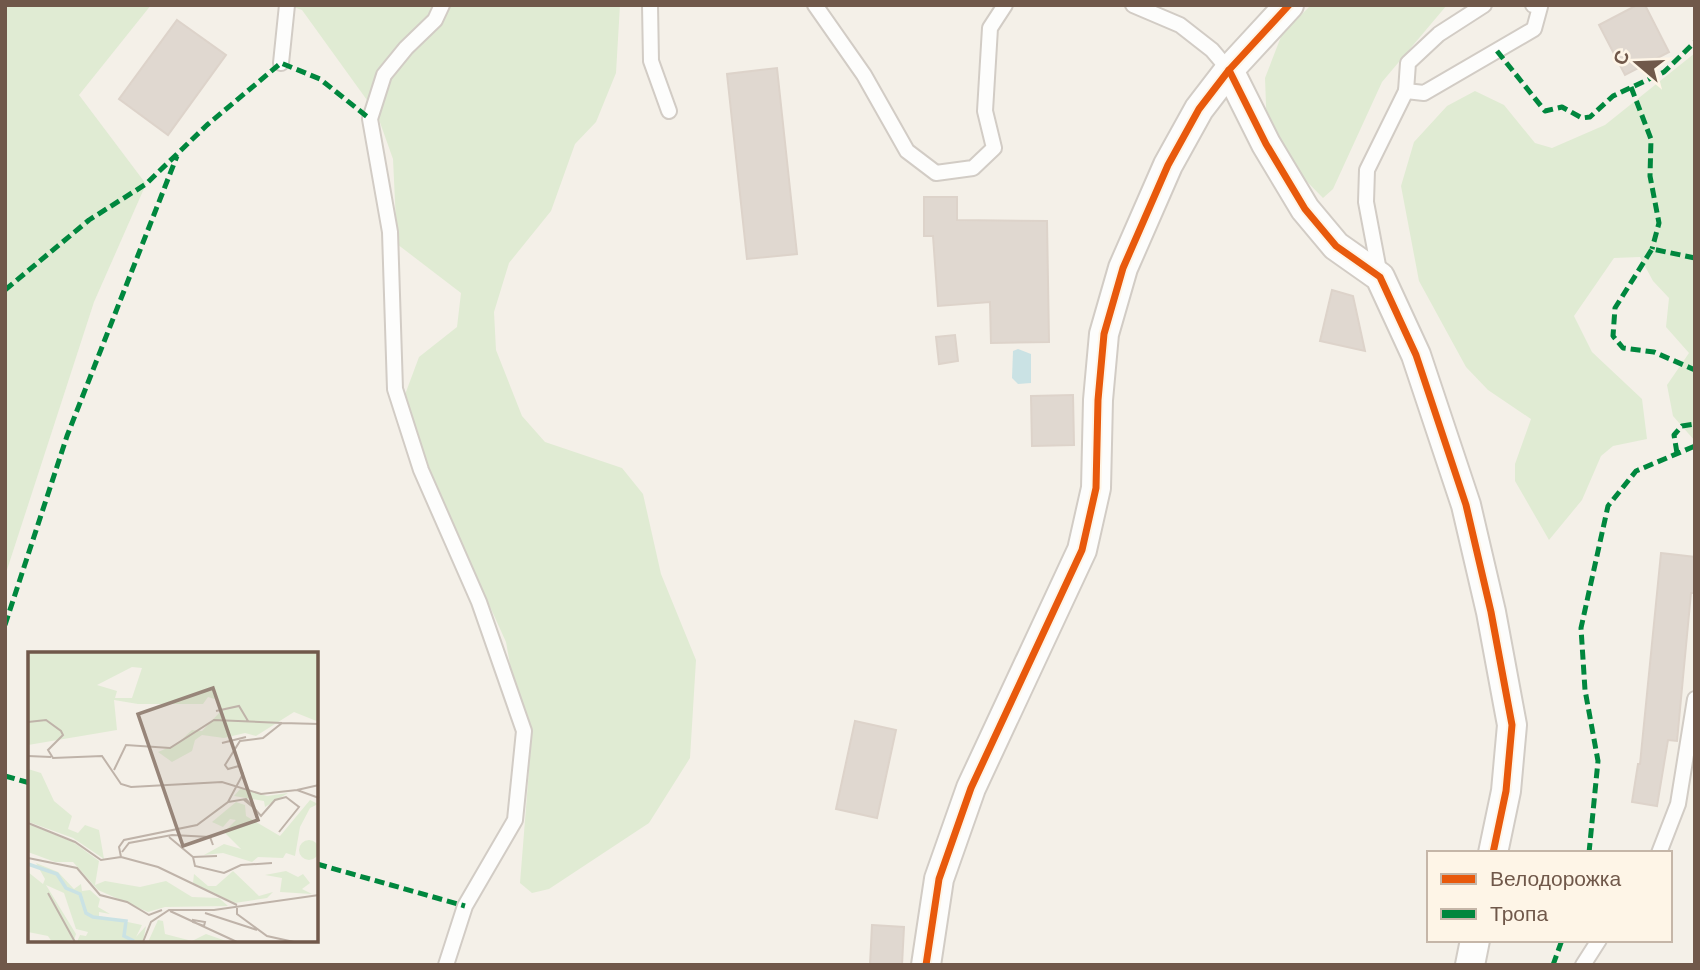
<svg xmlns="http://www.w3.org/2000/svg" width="1700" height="970" viewBox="0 0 1700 970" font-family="Barlow,sans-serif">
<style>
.green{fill:#e0ebd3}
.water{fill:#cae2e4}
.building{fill:#e0d8d0;stroke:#ddd3ca;stroke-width:2}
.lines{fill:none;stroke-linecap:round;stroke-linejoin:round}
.lane-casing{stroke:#d2ccc5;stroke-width:18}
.street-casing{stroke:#d2ccc5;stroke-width:32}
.lane{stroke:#fdfdfc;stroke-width:14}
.street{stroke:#fdfdfc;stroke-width:28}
.quiet{stroke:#00873e;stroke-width:5;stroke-dasharray:10 5;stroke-linecap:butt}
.cycleway-casing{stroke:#fef5e7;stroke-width:11}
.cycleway{stroke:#e8590c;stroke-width:7}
.inset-river{fill:none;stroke:#cae2e4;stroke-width:3.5}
.inset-road{fill:none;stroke:#bfb3a9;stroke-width:2}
.view{fill:#978579;fill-opacity:0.15;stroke:#978579;stroke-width:3.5}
.inset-edge{fill:none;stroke:#70584a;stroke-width:3.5}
</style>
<rect width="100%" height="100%" fill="#f4f0e8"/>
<g class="green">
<polygon points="5,5 151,5 79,95 146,184 94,302 5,576"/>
<polygon points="287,5 620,5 616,73 596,122 575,144 551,211 509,263 494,312 496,350 522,416 545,442 622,468 643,494 661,574 696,660 690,758 649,823 549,889 532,893 520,883 529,770 506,642 400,408 419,357 457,327 461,293 397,244 393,159 377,114 302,10"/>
<polygon points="1311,5 1447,5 1382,82 1333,189 1323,198 1275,149 1267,132 1265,78 1282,34"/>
<polygon points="1695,53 1695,441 1673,416 1667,385 1689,353 1666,327 1669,298 1653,281 1640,257 1614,258 1574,316 1592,352 1642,399 1647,439 1613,446 1601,456 1582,500 1549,540 1515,481 1515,464 1531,419 1488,390 1466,367 1419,281 1401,186 1414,142 1447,106 1475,91 1504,105 1535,143 1552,148 1605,125"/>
</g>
<polygon class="water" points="1018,349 1031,354 1031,383 1018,384 1012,378 1013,351"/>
<g class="building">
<polygon points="1637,5 1645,5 1669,52 1625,75 1599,25"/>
<polygon points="177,20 226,55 168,135 119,99"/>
<polygon points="777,68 797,254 747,259 727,74"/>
<polygon points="924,197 957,197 957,220 1047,221 1049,342 991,343 990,302 938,306 933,236 924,236"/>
<polygon points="1332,290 1353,296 1365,351 1320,341"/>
<polygon points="955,335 958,361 939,364 936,337"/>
<polygon points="1073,395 1074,445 1032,446 1031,396"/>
<polygon points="1661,553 1695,557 1695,593 1691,593 1677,741 1668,740 1657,806 1632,802 1638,764 1640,764"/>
<polygon points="855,721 896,730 877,818 836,809"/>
<polygon points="872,925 904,927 902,965 870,965"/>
</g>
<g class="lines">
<defs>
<g id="lane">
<polyline points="442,5 435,20 406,48 384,75 370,119 390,232 395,389 421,470 479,602 524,731 515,820 465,906 446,965"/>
<polyline points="650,5 651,61 669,111"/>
<polyline points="815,5 864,75 907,151 936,173 973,168 994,148 985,111 990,28 1005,5"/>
<polyline points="1133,5 1180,25 1212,50 1229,70"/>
<polyline points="281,63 287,5"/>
<polyline points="1406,91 1424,93 1534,29 1540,7 1533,5"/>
<polyline points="1380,276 1366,202 1367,170 1406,91 1408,63 1439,34 1484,5"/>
<polyline points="1659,853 1678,804 1695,699"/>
<polyline points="1583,965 1599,940"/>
</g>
<g id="street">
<polyline points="1229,70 1266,144 1305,209 1336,246 1380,277 1416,355 1466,505 1491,612 1512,725 1506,791 1493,853"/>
<polyline points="926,965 939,879 971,788 1082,550 1096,488 1098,400 1104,334 1123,268 1168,165 1199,109 1229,70 1289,5"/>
<polyline points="1470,965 1475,940"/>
</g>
</defs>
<use href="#lane" class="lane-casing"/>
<use href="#street" class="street-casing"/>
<use href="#lane" class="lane"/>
<use href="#street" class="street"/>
<g class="quiet">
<polyline points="1497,51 1545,111 1562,107 1582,118 1590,117 1613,96 1664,72 1695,42"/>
<polyline points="1631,87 1651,139 1650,176 1659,223 1652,249"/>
<polyline points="1695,258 1652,249 1615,308 1613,336 1623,348 1654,352 1695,370"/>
<polyline points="5,290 89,220 146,184 207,125 281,63 320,79 370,119"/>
<polyline points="1677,453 1674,435 1682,426 1695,424"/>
<polyline points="5,625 67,436 177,156"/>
<polyline points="5,776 30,783"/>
<polyline points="1589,853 1598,761 1585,690 1581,628 1608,506 1636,471 1695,446"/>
<polyline points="317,864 465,906"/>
<polyline points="1553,965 1562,940"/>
</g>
<defs>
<g id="cycleway">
<polyline points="1229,70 1266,144 1305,209 1336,246 1380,277 1416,355 1466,505 1491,612 1512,725 1506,791 1493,853"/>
<polyline points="926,965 939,879 971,788 1082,550 1096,488 1098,400 1104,334 1123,268 1168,165 1199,109 1229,70 1289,5"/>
</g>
</defs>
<use href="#cycleway" class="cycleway-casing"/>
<use href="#cycleway" class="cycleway"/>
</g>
<g transform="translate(28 652)">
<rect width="290" height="290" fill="#f4f0e8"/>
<path d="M0 0H290L291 70 266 60 228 84 217 81 196 86 174 83 167 88 164 99 144 110 130 100 149 92 164 78 174 79 192 60 190 48 180 45 175 52H110L86 48 89 78 0 93ZM104 15 114 16 104 46H87L89 39 69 33ZM0 117 13 121 26 149 44 164 40 177 50 181 57 173 71 178 76 207 45 186 1 170ZM213 136 239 144 260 141 237 155 236 149 206 144ZM282 148 290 152 282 156 272 175 267 204 258 201 255 206 230 205 224 210 195 201 176 203 196 192 213 197 196 180 208 168 202 167 195 175 184 170 208 150 217 153 218 164 252 184ZM0 172 45 190 71 209 67 233 77 229 112 235 138 229 164 245 191 246 200 254 137 255 120 260 70 238 45 210H27L0 200ZM271 198a10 10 0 1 1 20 0a10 10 0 1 1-20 0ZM8 211 30 220 46 237 53 232 54 239 62 238 72 247 70 255 82 262 71 260V264L114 273 108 285 118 274 115 290H49L52 283 58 284 60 280 48 277 36 241 18 233 48 282 46 288 24 290 20 284 0 280V220L15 232 17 227ZM205 219 231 244 245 240 239 246 207 251 165 231 166 222 180 234H188ZM258 219 270 225 275 222 282 231 274 237 284 242 252 240 254 226 237 223ZM130 268 135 269 137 282 164 289 178 282 201 290H120Z" fill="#e0ebd3" fill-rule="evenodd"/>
<path class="inset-river" d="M0 212 29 222 38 236 52 242 58 261 65 265 98 269 96 284 106 289"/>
<path class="inset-road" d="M188 59 211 54 220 69M0 70 18 68 33 79 35 83 20 98 25 106 74 104 93 132 103 135 194 130 233 142 269 138 291 146M194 91 218 85M0 104 23 105M86 118 98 93 142 96 186 68 254 71M269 138 291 133M200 150 218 147 226 156 215 147M226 156 233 164 247 148 258 145 271 155 251 180M0 171 47 190 73 208 93 205M141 185 165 205 189 204M94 200 101 191 144 183 182 185 185 193M93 205 91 195 96 188 169 173 200 150 215 122 211 114 200 117 197 113 212 89 235 86 254 71 291 72M93 205 130 215 209 253M165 205 167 214 196 221 213 213 244 211M0 206 49 216 72 243 99 250 121 263 134 258M20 241 47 290M209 256V262L239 284 266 290M142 259 209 290M177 261 229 278M165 268 177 270 176 274 165 270ZM115 290 123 270 141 258H186L291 243"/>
<path class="view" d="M185 36 230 168 155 194 110 62Z"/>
<rect width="290" height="290" class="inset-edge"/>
</g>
<rect width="1700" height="970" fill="none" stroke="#70584a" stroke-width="14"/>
<rect x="1427" y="851" width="245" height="91" fill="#fef5e7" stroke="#c5b6a8" stroke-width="2"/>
<rect x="1441" y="874" width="35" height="10" fill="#e8590c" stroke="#c5b6a8" stroke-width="2"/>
<text x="1490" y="886" font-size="21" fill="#70584a">Велодорожка</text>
<rect x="1441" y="909" width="35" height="10" fill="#00873e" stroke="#c5b6a8" stroke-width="2"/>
<text x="1490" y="921" font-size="21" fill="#70584a">Тропа</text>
<g transform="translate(1637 63) rotate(289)" stroke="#fef5e7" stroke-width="5" paint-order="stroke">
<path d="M0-5L12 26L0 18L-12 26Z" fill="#70584a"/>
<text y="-10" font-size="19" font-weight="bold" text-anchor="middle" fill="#70584a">С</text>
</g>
</svg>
